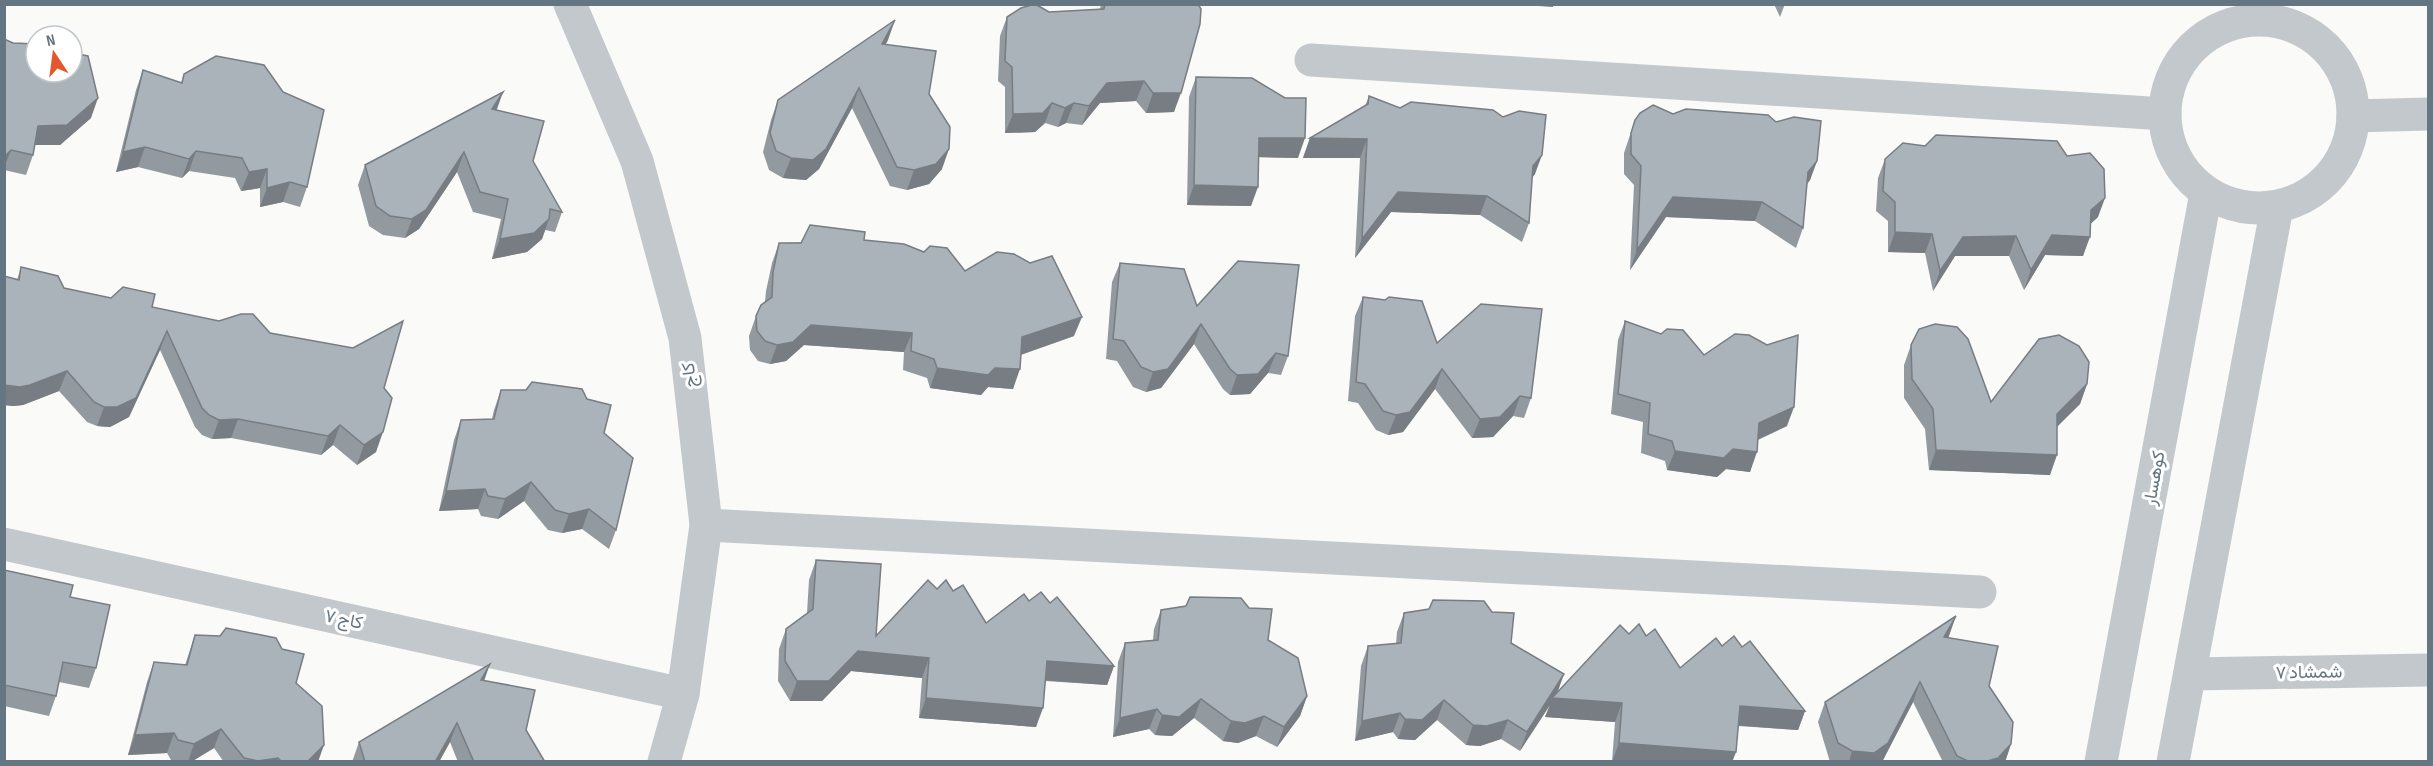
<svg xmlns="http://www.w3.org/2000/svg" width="2433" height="766" viewBox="0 0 2433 766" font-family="'Sofia Sans Condensed',Vazirmatn,sans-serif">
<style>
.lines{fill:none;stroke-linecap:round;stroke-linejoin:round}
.minor{stroke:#c3c8cc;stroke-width:33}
.wall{fill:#929a9f}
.shaded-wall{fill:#777d82}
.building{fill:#aab3b9;stroke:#777d82;stroke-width:1.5}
.labels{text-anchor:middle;stroke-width:6;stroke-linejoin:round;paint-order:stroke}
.street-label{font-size:18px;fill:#657683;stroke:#fff}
</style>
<rect width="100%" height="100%" fill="#fafaf8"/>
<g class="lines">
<g class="minor">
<polyline points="570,4 637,161 685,338 706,525 683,694 664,762"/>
<circle cx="2259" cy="114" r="94"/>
<polyline points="1311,60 2165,114"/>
<polyline points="2353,116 2428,114"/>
<polyline points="706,525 1980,592"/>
<polyline points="4,544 683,694"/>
<polyline points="2190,674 2428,670"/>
<polyline points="2101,762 2206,193"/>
<polyline points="2173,762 2277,207"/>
</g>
</g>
<g class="wall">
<polygon points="1101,4 1198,4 1174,112 1146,113 1136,101 1100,103 1082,125 1066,123 1058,127 1045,123 1035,132 1005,133 1005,87 998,81 1000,36 1007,17 1049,12 1100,9"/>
<polygon points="1774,4 1785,4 1780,17"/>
<polygon points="4,39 13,43 91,118 60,145 34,145 33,155 26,175 4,170"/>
<polygon points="888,40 885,45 929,94 942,169 929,184 907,190 890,186 852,108 819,169 806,180 783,178 769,170 763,152 771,120 778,100"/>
<polygon points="143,70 181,83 184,74 307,187 300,207 283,202 260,207 260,188 241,191 235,178 189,171 182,178 138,167 116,172 136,90"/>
<polygon points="1196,77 1298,158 1259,157 1251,206 1187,205 1189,97"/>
<polygon points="1369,96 1535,174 1532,178 1529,223 1522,242 1480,215 1391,212 1355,258 1360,158 1303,158 1310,138 1365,106"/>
<polygon points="496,110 533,161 562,212 555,232 545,230 542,239 527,252 492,259 501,219 473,212 457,172 419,229 405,238 383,235 369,226 358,185 365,165"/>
<polygon points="1673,114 1817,161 1810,180 1807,184 1803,228 1796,248 1755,221 1666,217 1630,270 1634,185 1624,174 1624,153 1635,120"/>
<polygon points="1885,159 2098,217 2090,224 2083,256 2045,255 2024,290 2009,256 1955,256 1933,291 1925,253 1888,252 1888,221 1876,211 1878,178"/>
<polygon points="864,240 965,271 1074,336 1021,355 1013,389 988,387 981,395 930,388 927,378 903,370 904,352 804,345 786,361 770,364 758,361 750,350 749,336 756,316 765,302 766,291 772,263 779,243"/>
<polygon points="1120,263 1288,356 1281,375 1268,373 1250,394 1230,395 1223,389 1194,344 1161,388 1146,392 1133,387 1117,361 1106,359 1112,282"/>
<polygon points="21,267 64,288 270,333 384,388 376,452 357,465 333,445 321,455 231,438 212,439 202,435 195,427 160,350 129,417 110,427 97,426 87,422 59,391 23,405 13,406 4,405 4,276 17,280"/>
<polygon points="1363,297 1437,343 1531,398 1524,418 1513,416 1493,437 1472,438 1435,389 1403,432 1388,435 1376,430 1358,403 1348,401 1355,316"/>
<polygon points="1625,321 1704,355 1787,426 1758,440 1750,472 1726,469 1717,477 1667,470 1665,461 1641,453 1643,422 1611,414 1618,340"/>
<polygon points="1911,345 1991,402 2087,384 2080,404 2057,426 2050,475 1929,470 1925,429 1904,398 1904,365"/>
<polygon points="501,390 604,433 616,530 609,549 582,529 562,533 548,530 524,501 498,519 481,516 478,509 439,511 454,440 461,420 492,419 494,410"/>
<polygon points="816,560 876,636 937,589 953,591 986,623 1029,601 1050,603 1114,666 1107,685 1045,681 1036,727 919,718 922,678 851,671 822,701 790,701 778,681 779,649 786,629 807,613 809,580"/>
<polygon points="4,570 70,597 96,668 89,688 59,682 56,696 49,716 4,706"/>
<polygon points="1161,610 1268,640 1307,696 1300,716 1277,747 1256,736 1238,743 1223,741 1194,718 1172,736 1155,735 1149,729 1113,737 1118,662 1125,643 1153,640 1154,629"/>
<polygon points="1404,613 1511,643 1557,692 1629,634 1646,636 1680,668 1722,646 1742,647 1805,711 1798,730 1738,726 1736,752 1732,762 1612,762 1615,722 1545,717 1550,705 1520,751 1501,739 1480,746 1466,745 1437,720 1415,740 1398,739 1393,732 1355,741 1361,666 1368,646 1396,644 1397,632"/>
<polygon points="195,635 296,683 318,762 224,762 214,748 191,762 178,762 171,760 167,753 128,755 147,682 154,662 185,665"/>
<polygon points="1949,636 1947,638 1989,686 2011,744 2005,762 1943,762 1913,702 1882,762 1830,762 1818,722 1825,702"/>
<polygon points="484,681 526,730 545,762 458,762 450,742 439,762 352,762 359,742"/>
</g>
<g class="shaded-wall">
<polygon points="1510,4 1554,4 1553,7"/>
<polygon points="895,20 888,40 875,64 882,44"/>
<polygon points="1144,81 1136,101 1100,103 1082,125 1089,106 1107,83"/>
<polygon points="859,88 852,108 819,169 806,180 783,178 791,158"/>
<polygon points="503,92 496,112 492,109"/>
<polygon points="1153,93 1181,93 1174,112 1146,113"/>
<polygon points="98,98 91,118 60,145 30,145 38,126"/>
<polygon points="1052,103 1045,123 1035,132 1005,133 1013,114"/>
<polygon points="1074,103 1066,123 1058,127 1065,108"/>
<polygon points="1259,138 1305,138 1298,158 1252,157"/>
<polygon points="1310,138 1367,139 1360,158 1303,158"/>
<polygon points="145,147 138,167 116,172 123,152"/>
<polygon points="949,149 942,169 929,184 907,190 914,170"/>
<polygon points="11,150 4,168 4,157"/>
<polygon points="196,151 189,171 182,178 189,159"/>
<polygon points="464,152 457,172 419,229 405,238 412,219"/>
<polygon points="1542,155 1535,174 1525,186 1533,166"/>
<polygon points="1817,161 1810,180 1801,192 1808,172"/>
<polygon points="267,169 260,188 241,191 249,172"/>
<polygon points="290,182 283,202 260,207 267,188"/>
<polygon points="1194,185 1258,187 1251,206 1187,205"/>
<polygon points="1398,192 1487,196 1480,215 1391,212 1355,258 1362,239"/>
<polygon points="1673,197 1762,202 1755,221 1666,217 1630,270 1637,250"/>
<polygon points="2105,198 2098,217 2084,230 2091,210"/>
<polygon points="549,219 542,239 527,252 492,259 500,239"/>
<polygon points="1895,232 1932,234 1925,253 1888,252"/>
<polygon points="2052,235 2090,237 2083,256 2045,255 2024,290 2031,270"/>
<polygon points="2016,236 2009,256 1955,256 1933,291 1940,271 1963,237"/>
<polygon points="1082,317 1074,336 1014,357 1022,337"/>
<polygon points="1201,324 1194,344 1161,388 1146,392 1153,372"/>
<polygon points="811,325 912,333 904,352 804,345 786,361 770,364 777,345"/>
<polygon points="167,331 160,350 129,417 110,427 97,426 104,407"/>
<polygon points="1276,353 1268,373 1250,394 1230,395 1237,375"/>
<polygon points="937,368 995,368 1020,369 1013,389 988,387 981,395 930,388"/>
<polygon points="1442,369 1435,389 1403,432 1388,435 1396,415"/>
<polygon points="67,371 59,391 23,405 13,406 4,405 4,385"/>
<polygon points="2087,384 2080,404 2050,434 2057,414"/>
<polygon points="1520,396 1513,416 1493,437 1472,438 1480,419"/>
<polygon points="1794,407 1787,426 1752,442 1759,423"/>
<polygon points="238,419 231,438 212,439 219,420"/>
<polygon points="340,425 333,445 321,455 328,436"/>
<polygon points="383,432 376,452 357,465 364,445"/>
<polygon points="1733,449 1757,452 1750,472 1726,469 1717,477 1667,470 1675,451"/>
<polygon points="1936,450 2057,455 2050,475 1929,470"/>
<polygon points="531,482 524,501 498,519 505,499"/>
<polygon points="485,489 478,509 439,511 446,491"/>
<polygon points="589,509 582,529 562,533 569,514"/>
<polygon points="1956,616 1949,636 1937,657 1944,637"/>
<polygon points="858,651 929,658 922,678 851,671 822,701 790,701 797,681"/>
<polygon points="1047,661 1114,666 1107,685 1040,680"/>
<polygon points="490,664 483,684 481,680"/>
<polygon points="1564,674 1557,694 1622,703 1615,722 1545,717 1550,705 1520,751 1527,732"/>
<polygon points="1920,682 1913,702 1882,762 1849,762 1852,751"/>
<polygon points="1307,696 1300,716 1277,747 1284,727"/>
<polygon points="926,698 1043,708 1036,727 919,718"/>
<polygon points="1201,699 1194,718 1172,736 1155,735 1162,715"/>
<polygon points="1444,700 1437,720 1415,740 1398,739 1405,719"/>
<polygon points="1740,706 1805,711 1798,730 1732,725"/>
<polygon points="1157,709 1149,729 1113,737 1120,718"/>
<polygon points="1400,713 1393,732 1355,741 1362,721"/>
<polygon points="1264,716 1256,736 1238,743 1223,741 1231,721"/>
<polygon points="1508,720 1501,739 1480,746 1466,745 1473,725"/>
<polygon points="457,723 450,742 439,762 435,762"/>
<polygon points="221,729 214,748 191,762 188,762 194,744"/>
<polygon points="174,733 167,753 128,755 135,735"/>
<polygon points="1619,743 1736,752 1732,762 1612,762"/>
<polygon points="2011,744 2005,762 1984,762"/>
<polygon points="324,745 318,762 307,762"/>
<polygon points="278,758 277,762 257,762"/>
</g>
<g class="building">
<polygon points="1035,4 1049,12 1104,9 1105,4 1198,4 1201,9 1200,24 1181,93 1153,93 1144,81 1107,83 1089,106 1074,103 1065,108 1052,103 1043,113 1013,114 1012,67 1005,61 1007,17 1021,8"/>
<polygon points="895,20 882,44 936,51 929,94 950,127 949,149 936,164 914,170 897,167 859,88 826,149 813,160 791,158 776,151 770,133 778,100"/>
<polygon points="4,39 13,43 36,44 36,72 72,72 72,53 88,56 98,98 67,125 38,126 33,155 11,150 4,157"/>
<polygon points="216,56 264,65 283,92 324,110 307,187 290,182 267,188 267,169 249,172 242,158 196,151 189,159 145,147 123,152 143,70 182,83 184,74"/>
<polygon points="1196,77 1252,78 1285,98 1306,98 1305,138 1259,138 1258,187 1194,185"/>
<polygon points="503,92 492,109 544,121 533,161 562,212 550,209 549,219 534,233 500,239 508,199 480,192 464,152 426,210 412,219 390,216 376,206 365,165"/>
<polygon points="1369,96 1400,108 1411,102 1493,110 1503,117 1519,111 1546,115 1542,155 1533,166 1529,223 1487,196 1398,192 1362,239 1367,139 1310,138 1368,104"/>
<polygon points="1653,105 1673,114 1686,109 1768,115 1776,122 1794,117 1821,121 1817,161 1808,172 1803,228 1762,202 1673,197 1637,250 1641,166 1631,154 1631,133 1635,120 1640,113"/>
<polygon points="1936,135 2057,141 2067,156 2090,153 2104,169 2105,198 2091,210 2090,237 2052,235 2031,270 2016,236 1963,237 1940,271 1932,234 1895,232 1895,202 1883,191 1885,159 1903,143 1925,146"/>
<polygon points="810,225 865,232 864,240 904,244 924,252 930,246 947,248 965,271 997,252 1014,254 1030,263 1052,256 1082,317 1022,337 1020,369 995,368 988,375 937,368 934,359 911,351 912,333 811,325 793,342 777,345 765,341 757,331 756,316 761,305 772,297 773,272 779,243 801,243"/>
<polygon points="1238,261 1299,265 1288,356 1276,353 1258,374 1237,375 1230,369 1201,324 1168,369 1153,372 1141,367 1124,341 1113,339 1120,263 1184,269 1197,306"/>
<polygon points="21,267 58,276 64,288 111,298 123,287 155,294 152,307 219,321 241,314 253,314 270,333 353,348 403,321 384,388 392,398 383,432 364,445 340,425 328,436 238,419 219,420 209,415 202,408 167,331 136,398 117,407 104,407 94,402 67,371 30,385 20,387 4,385 4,276 19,280"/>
<polygon points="1363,297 1385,300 1389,297 1422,301 1437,343 1481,304 1542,309 1531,398 1520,396 1500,417 1480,419 1442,369 1410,412 1396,415 1383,411 1365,384 1356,382"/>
<polygon points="1625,321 1661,334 1667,329 1683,330 1704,355 1735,334 1749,335 1767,345 1798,335 1794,407 1759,423 1757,452 1733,449 1724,458 1675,451 1672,441 1648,434 1650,403 1618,394"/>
<polygon points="1935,324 1957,327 1968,339 1991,402 2039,339 2059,335 2079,346 2089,362 2087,384 2057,414 2057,455 1936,450 1933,409 1912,379 1911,345 1919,329"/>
<polygon points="532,382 582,389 587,399 611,405 604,433 633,458 616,530 589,509 569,514 555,510 531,482 505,499 488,496 485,489 446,491 461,420 494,419 501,390 526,390"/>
<polygon points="816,560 881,564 876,636 928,580 937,589 946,580 953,591 963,585 986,623 1024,594 1029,601 1041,592 1050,603 1057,597 1114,666 1047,661 1043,708 926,698 929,658 858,651 829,681 797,681 785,661 786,629 813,609"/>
<polygon points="4,570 73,585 70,597 110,605 96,668 63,662 56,696 4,685"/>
<polygon points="1190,597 1241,598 1249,608 1272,609 1268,640 1298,658 1307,696 1284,727 1264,716 1245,723 1231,721 1201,699 1179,717 1162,715 1157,709 1120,718 1125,643 1158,640 1161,610 1186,606"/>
<polygon points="1433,600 1484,601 1492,612 1514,613 1511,643 1564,674 1527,732 1508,720 1487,726 1473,725 1444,700 1422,720 1405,719 1400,713 1362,721 1368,646 1401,643 1404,613 1429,609"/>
<polygon points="1956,616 1944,637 1998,646 1989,686 2013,722 2011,744 1998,758 1984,762 1970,762 1957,756 1920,682 1888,743 1874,753 1852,751 1838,743 1825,702"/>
<polygon points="1639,624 1646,636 1655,629 1680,668 1716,638 1722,646 1734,636 1742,647 1750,641 1805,711 1740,706 1736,752 1619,743 1622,703 1552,698 1620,625 1629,634"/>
<polygon points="226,628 276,638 282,649 304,654 296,683 322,706 324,745 307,762 282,762 278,758 258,761 244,758 221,729 194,744 178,740 174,733 135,735 154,662 187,665 195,635 220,636"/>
<polygon points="490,664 481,680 535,690 526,730 545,762 474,762 457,723 435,762 365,762 359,742"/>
</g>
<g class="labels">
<g class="street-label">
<text transform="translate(689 375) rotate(-96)" y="6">کاج</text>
<text transform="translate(2154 478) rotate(-80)" y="6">کوهسار</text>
<text transform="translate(344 619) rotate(12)" y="6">کاج ۷</text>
<text transform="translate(2309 672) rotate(-1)" y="6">شمشاد ۷</text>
</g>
</g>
<rect width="2433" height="766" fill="none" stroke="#657683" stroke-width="12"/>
<g transform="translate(54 54) rotate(347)"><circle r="28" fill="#ffffff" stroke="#c1c8cd" stroke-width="1.5"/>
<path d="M0-4.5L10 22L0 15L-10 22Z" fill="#e4572e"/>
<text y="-9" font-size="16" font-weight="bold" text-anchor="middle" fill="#657683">N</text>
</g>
</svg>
